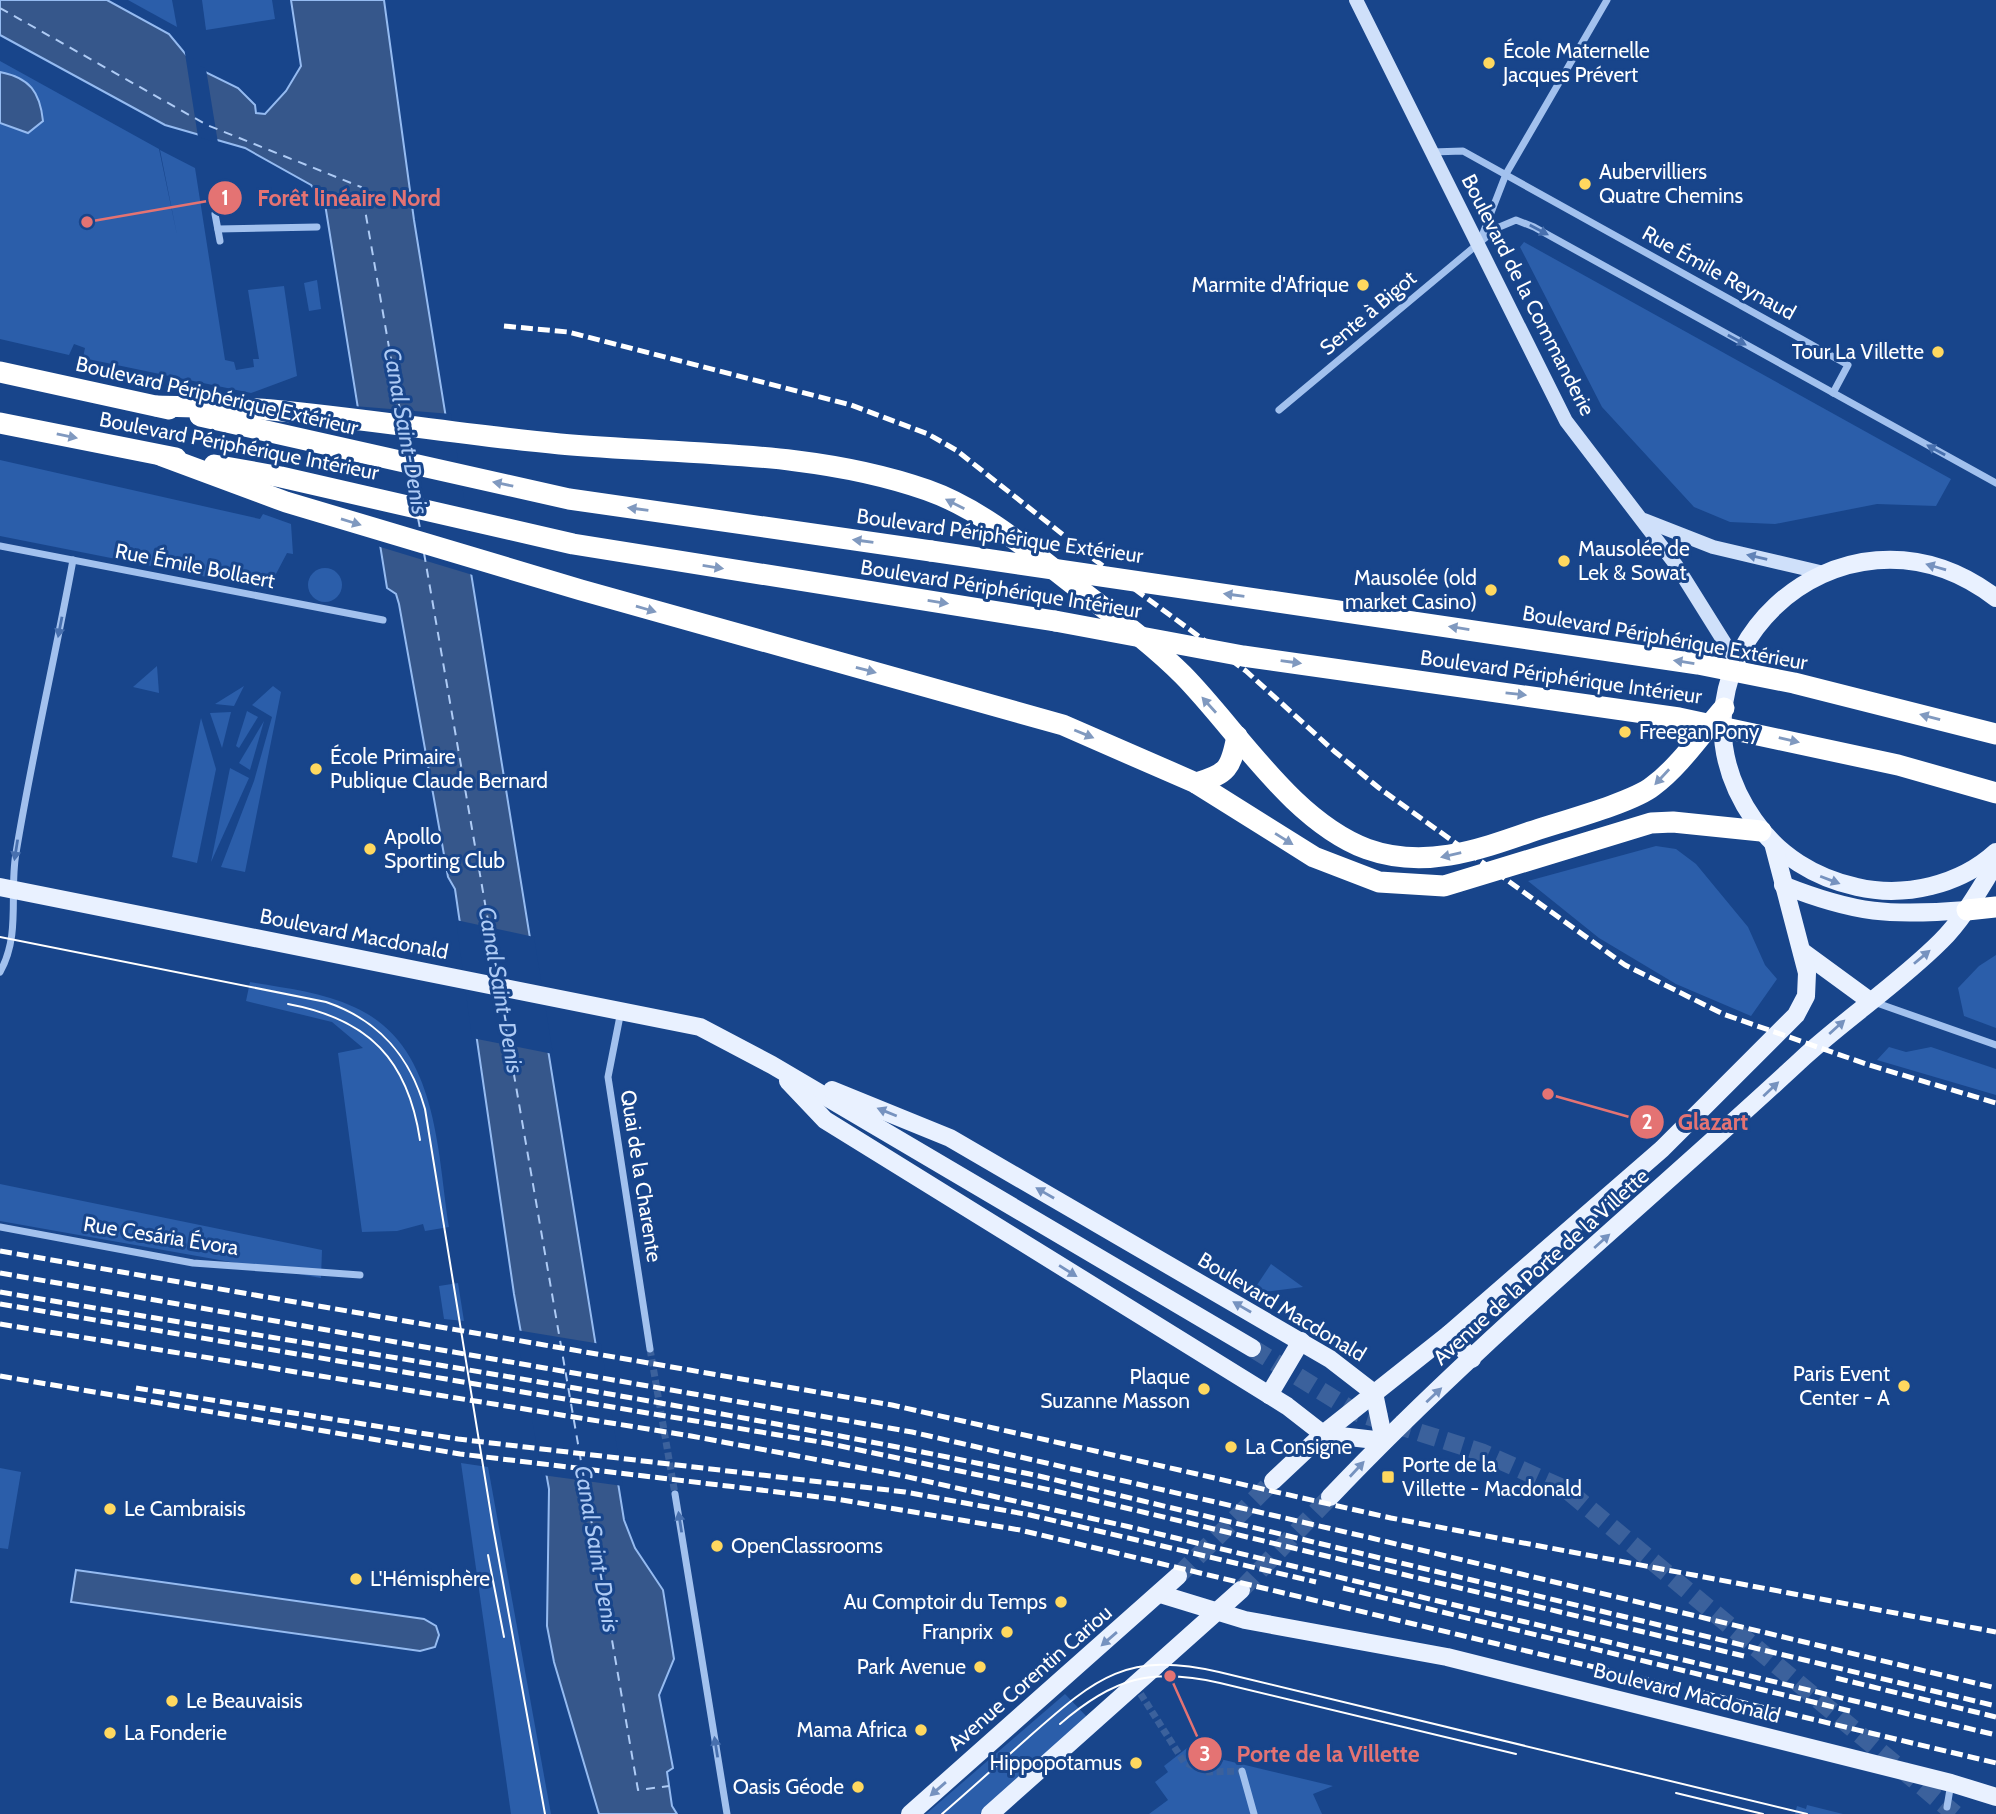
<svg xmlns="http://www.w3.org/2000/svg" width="1996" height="1814" viewBox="0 0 1996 1814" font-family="Cabin,sans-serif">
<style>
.green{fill:#2b5eaa}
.water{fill:#36578b;stroke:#95bbf1;stroke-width:2}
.pier{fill:#18458b}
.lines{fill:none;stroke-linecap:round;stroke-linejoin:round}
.ferry{stroke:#aecbf5;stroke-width:2;stroke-dasharray:9 7;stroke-linecap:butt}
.street-tunnel{stroke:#3b619c;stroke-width:7;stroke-dasharray:7 3.5;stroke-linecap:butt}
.primary-tunnel{stroke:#3b619c;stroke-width:18;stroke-dasharray:18 9;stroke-linecap:butt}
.street{stroke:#a2c1ee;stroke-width:7}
.secondary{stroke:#cfe0fa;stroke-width:14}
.primary{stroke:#e9f1ff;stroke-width:18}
.highway{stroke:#fff;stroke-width:21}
.tram{stroke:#fff;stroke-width:2}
.rail{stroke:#fff;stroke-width:5;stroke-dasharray:12 5;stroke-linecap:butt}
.highway-bridge{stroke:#fff;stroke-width:21}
.oneway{fill:#4870ae}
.oneway2{fill:#8099bf}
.oneway3{fill:#6183b7}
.oneway4{fill:#7692bf}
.poi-dot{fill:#ffd85f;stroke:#18458b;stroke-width:2.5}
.labels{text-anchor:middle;stroke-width:6;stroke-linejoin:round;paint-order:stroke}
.poi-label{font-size:21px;fill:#fff;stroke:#18458b;text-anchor:start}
.street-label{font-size:21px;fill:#fff;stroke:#18458b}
.water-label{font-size:23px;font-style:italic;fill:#aecbf5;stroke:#18458b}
.leader{fill:none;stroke:#e47373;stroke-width:2.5}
.callout-dot{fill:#e47373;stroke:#18458b;stroke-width:2.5}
.mark-label{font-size:21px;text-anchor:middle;font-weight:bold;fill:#fff}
.callout-label{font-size:23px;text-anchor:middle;font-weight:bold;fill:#e47373;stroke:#18458b;stroke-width:6;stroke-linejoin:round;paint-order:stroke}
</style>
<rect width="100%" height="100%" fill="#18458b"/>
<g class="green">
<polygon points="128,0 172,0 177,27"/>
<polygon points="202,0 272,0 275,19 206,30"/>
<polygon points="0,61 159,149 177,235 160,150 195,168 225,360 234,362 236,370 254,367 253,359 259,359 248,290 284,286 297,376 251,393 83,358 85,348 74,344 69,355 0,339"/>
<polygon points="1524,242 1951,479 1936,506 1877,504 1775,524 1730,522 1694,507 1602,407 1520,247"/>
<polygon points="317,280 321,309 309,311 304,283"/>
<polygon points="0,460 260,519 263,514 291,524 293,554 287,553 268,589 0,536"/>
<circle cx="325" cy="585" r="17"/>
<polygon points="157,666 159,693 133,687"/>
<polygon points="244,686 234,706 215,704"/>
<polygon points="273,686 281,692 245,872 221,867 254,781 272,717 252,705"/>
<polygon points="247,711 258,717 239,748 236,746"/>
<polygon points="231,712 222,748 210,713"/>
<polygon points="201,718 216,769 197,863 172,857"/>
<polygon points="264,721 250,770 239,763"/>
<polygon points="230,768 249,778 211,862"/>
<polygon points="1656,846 1676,849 1696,864 1748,927 1765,965 1777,979 1751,1016 1676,984 1599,938 1528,881"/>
<polygon points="1996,955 1996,1028 1964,1016 1958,988 1979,966"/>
<path d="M250 982C285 988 322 992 354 1007 438 1044 437 1150 449 1227L425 1231 423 1224 397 1231 362 1232 338 1053 363 1048 332 1022 246 1001Z"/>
<polygon points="1889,1047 1906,1052 1931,1047 1996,1069 1996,1095 1877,1060"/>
<polygon points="0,1184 322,1250 321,1278 0,1221"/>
<polygon points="1271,1264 1303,1287 1263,1292 1255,1288"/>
<polygon points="458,1283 464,1321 444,1319 439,1286"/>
<polygon points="461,1463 488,1467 551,1814 511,1814"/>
<polygon points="0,1468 21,1472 8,1549 0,1548"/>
<polygon points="1065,1694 1088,1718 980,1814 926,1814"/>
<polygon points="1206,1745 1214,1747 1212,1757 1333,1786 1313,1794 1322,1814 1149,1814 1168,1800 1155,1782 1168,1772 1164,1766 1187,1748 1200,1749"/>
<polygon points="1807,1805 1843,1814 1795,1814 1797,1806 1806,1809"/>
</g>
<g class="water">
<polygon points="0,0 107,0 169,34 197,68 238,88 255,105 256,113 265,114 286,91 301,66 291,0 384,0 414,220 624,1520 635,1548 663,1590 674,1659 659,1695 673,1768 667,1772 672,1806 677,1814 599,1814 554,1662 547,1626 549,1489 514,1294 455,889 448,877 399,604 396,594 387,588 325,204 311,185 245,148 165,125 0,35"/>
<path d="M0 72C30 78 40 92 43 121L28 133 0 123Z"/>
<polygon points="76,1570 424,1619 436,1626 439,1635 435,1647 420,1651 71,1602"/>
</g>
<g class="pier">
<polygon points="184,47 199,65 206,69 218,143 198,137"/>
<polygon points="354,406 451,414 476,576 377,546"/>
<polygon points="456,920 534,937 553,1054 472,1038"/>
<polygon points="516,1330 601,1344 623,1486 542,1475"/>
</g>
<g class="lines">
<g class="ferry">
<polyline points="0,8 207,125 361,187 401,416"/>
<polyline points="404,435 407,454"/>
<polyline points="411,473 415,499"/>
<polyline points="418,518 421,533"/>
<polyline points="424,553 498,978"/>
<polyline points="500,994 638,1790 669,1786"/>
</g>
<g class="street-tunnel">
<polyline points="650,1349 675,1494"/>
<polyline points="1135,1685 1184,1762 1206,1772 1242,1771"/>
</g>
<g class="primary-tunnel">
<polyline points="1252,1348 1355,1412 1481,1452 1567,1490 1955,1814"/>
<polyline points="1178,1576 1273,1481"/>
<polyline points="1241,1590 1330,1497"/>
</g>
<g class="street">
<polyline points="1432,152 1463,151 1848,365 1833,393"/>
<polyline points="215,214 220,241"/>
<polyline points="218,229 317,227"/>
<polyline points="1480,241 1506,174 1607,0"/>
<polyline points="1279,410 1497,228 1516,220 1534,227 1996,483"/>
<polyline points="0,546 383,620"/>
<path d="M0 972C21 935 9 893 16 853 32 755 55 658 73 560"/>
<polyline points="1874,1002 1996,1045"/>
<polyline points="621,1011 608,1077 650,1349"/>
<polyline points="0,1227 193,1263 360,1275"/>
<polyline points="675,1494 727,1814"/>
<polyline points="1242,1771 1254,1814"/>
<polyline points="1947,1807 1951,1783"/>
</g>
<g class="secondary">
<polyline points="1356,0 1566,421 1676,565 1736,661"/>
<polyline points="1644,520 1713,547 1824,573"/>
</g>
<g class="primary">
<path d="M1996 598C1839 478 1646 665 1754 820 1778 855 1815 878 1857 887 1905 898 1960 885 1996 852"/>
<path d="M1783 885C1856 914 1890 916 1967 910"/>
<polyline points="0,887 700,1027 772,1065 1252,1348"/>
<polyline points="1803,952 1870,1001"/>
<polyline points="788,1081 825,1120 1287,1406 1323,1434 1384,1441"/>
<polyline points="832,1090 950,1138 1330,1359 1374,1393 1384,1441"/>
<polyline points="1449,1334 1472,1359"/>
<polyline points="1269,1395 1301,1341"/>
<polyline points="1273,1481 1323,1434 1449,1334 1662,1149 1796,1015 1806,996 1807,973 1773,843"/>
<path d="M1330 1497C1478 1341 1646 1204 1804 1057 1848 1017 1899 983 1941 941 1964 918 1979 890 1996 863"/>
<polyline points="1160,1594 1245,1620 1447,1657 1951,1783 1996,1797"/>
<polyline points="910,1814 1178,1576"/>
<polyline points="990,1814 1241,1590"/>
</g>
<g class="highway">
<polyline points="0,372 169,409"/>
<path d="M157 406C195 407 234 407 272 410 368 419 464 435 560 444 682 455 810 449 927 490 981 509 1029 550 1074 585 1111 614 1150 642 1183 675 1238 731 1292 821 1367 849 1423 869 1476 851 1530 832 1559 822 1632 803 1653 786 1680 766 1702 733 1724 708"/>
<polyline points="200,416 569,499 931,551"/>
<polyline points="0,423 176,458"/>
<polyline points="162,456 286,502 581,590 1063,725 1196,783 1314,857 1379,882 1444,886 1651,823 1673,822 1761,831"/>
<polyline points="214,465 281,477 573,544 1055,621"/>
<path d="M1196 783C1228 774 1231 768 1237 736"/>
<polyline points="1967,910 1996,907"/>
</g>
<g class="tram">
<path d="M0 937 326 1002C379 1020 410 1056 425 1109L493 1527 545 1814"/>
<path d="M288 1004C369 1019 408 1060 420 1140"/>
<polyline points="488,1555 504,1637"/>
<path d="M1060 1724C1113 1678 1151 1667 1220 1683L1516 1754"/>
<polyline points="1676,1793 1763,1814"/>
<path d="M942 1814C972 1788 1002 1761 1031 1735 1097 1677 1127 1651 1219 1672L1807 1814"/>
</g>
<g class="rail">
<polyline points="504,326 568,332 851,405 928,434 956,450 1095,560 1246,671 1334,751 1379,788 1625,965 1723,1014 1869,1065 1996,1103"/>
<polyline points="0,1251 892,1405 1391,1518 1996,1632"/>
<polyline points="0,1273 912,1432 1367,1537 1996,1688"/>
<path d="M0 1292C347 1351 695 1403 1039 1476L1996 1706"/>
<polyline points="0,1304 826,1443 1055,1491 1748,1657"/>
<polyline points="0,1324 691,1436 899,1475 1130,1527 1996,1735"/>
<polyline points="0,1376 460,1454 836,1499 1020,1530 1996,1763"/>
<polyline points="136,1388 458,1439 905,1492 1030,1515 1316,1582"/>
<polyline points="1343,1588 1850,1711"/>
<polyline points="1836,1678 1996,1717"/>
</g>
<g class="highway-bridge">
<polyline points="931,551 1698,664 1794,683 1996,734"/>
<polyline points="1055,621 1243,656 1679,718 1898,765 1996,793"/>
</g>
</g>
<defs><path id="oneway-solid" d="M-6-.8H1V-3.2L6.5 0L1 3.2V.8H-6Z" transform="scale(1.75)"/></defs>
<g class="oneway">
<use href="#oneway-solid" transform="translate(1539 230) rotate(28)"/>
<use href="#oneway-solid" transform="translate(1737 340) rotate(29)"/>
<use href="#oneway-solid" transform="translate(1936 450) rotate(-151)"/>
<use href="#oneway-solid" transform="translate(60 627) rotate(101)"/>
<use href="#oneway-solid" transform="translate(16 850) rotate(99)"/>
<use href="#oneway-solid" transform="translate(680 1522) rotate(-99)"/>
<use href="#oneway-solid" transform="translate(716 1747) rotate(-99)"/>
</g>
<g class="oneway2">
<use href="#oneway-solid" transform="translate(67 436) rotate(12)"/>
<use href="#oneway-solid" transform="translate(503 484) rotate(-168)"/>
<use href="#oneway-solid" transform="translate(955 504) rotate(-153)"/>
<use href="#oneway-solid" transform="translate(638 509) rotate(-172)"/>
<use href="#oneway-solid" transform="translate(351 522) rotate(17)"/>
<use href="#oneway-solid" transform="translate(863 541) rotate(-172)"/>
<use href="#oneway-solid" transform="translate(713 567) rotate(9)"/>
<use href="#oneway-solid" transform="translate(1234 595) rotate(-172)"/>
<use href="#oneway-solid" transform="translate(938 602) rotate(9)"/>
<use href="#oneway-solid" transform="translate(646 609) rotate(16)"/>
<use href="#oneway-solid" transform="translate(1459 628) rotate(-171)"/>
<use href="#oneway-solid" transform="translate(1291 662) rotate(8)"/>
<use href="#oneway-solid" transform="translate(1684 662) rotate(-171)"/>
<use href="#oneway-solid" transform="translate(866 670) rotate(15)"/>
<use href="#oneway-solid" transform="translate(1516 694) rotate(6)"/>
<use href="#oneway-solid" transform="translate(1209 705) rotate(-132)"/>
<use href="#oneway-solid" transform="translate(1930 717) rotate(-165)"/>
<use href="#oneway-solid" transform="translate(1084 734) rotate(22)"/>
<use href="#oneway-solid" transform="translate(1789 740) rotate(13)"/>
<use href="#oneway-solid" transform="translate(1662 777) rotate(133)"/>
<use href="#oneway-solid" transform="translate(1284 839) rotate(32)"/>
<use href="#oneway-solid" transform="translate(1451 855) rotate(167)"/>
</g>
<use class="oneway3" href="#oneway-solid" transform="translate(1757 557) rotate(-167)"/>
<g class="oneway4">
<use href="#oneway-solid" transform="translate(1936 567) rotate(-164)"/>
<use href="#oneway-solid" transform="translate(1830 880) rotate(21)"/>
<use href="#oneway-solid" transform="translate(1922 957) rotate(-40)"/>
<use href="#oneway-solid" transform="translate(1837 1027) rotate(-42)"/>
<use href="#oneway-solid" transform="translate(1771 1089) rotate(-43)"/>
<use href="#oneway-solid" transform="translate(887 1112) rotate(-158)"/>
<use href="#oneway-solid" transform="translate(1045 1193) rotate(-150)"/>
<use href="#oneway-solid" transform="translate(1602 1241) rotate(-42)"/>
<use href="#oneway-solid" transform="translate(1068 1271) rotate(32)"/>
<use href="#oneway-solid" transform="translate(1242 1307) rotate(-150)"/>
<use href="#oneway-solid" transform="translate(1434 1395) rotate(-43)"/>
<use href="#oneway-solid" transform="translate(1357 1469) rotate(-47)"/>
<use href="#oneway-solid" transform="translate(1109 1639) rotate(139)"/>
<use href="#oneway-solid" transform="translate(938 1789) rotate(139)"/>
</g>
<g class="poi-dot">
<circle cx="1489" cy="63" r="7"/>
<circle cx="1585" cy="184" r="7"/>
<circle cx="1363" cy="285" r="7"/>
<circle cx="1938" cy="352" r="7"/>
<circle cx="1564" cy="561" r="7"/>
<circle cx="1491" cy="590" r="7"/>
<circle cx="1625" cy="732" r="7"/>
<circle cx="316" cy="769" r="7"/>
<circle cx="370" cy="849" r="7"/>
<circle cx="1904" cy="1386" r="7"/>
<circle cx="1204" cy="1389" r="7"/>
<circle cx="1231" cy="1447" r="7"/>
<rect x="1381" y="1470" width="14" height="14" rx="3.5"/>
<circle cx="110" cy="1509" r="7"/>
<circle cx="717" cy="1546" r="7"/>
<circle cx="356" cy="1579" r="7"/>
<circle cx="1061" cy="1602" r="7"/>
<circle cx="1007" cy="1632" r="7"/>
<circle cx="980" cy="1667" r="7"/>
<circle cx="172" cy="1701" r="7"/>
<circle cx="921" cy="1730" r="7"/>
<circle cx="110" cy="1733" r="7"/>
<circle cx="1136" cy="1763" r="7"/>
<circle cx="858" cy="1787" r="7"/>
</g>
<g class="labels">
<g class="poi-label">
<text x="1503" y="58">École Maternelle<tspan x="1503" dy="24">Jacques Prévert</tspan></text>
<text x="1599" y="179">Aubervilliers<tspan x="1599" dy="24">Quatre Chemins</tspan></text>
<text x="1349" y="292" text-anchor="end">Marmite d'Afrique</text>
<text x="1924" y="359" text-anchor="end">Tour La Villette</text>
<text x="1578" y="556">Mausolée de<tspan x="1578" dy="24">Lek &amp; Sowat</tspan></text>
<text x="1477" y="585" text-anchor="end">Mausolée (old<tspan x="1477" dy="24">market Casino)</tspan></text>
<text x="1639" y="739">Freegan Pony</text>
<text x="330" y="764">École Primaire<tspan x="330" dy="24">Publique Claude Bernard</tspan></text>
<text x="384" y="844">Apollo<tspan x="384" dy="24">Sporting Club</tspan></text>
<text x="1890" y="1381" text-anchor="end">Paris Event<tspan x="1890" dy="24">Center - A</tspan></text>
<text x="1190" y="1384" text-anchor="end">Plaque<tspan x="1190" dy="24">Suzanne Masson</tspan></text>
<text x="1245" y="1454">La Consigne</text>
<text x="1402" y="1472">Porte de la<tspan x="1402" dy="24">Villette - Macdonald</tspan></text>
<text x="124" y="1516">Le Cambraisis</text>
<text x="731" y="1553">OpenClassrooms</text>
<text x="370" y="1586">L'Hémisphère</text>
<text x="1047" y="1609" text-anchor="end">Au Comptoir du Temps</text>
<text x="993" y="1639" text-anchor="end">Franprix</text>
<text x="966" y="1674" text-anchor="end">Park Avenue</text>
<text x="186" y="1708">Le Beauvaisis</text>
<text x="907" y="1737" text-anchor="end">Mama Africa</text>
<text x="124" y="1740">La Fonderie</text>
<text x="1122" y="1770" text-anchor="end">Hippopotamus</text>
<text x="844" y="1794" text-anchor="end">Oasis Géode</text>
</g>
<g class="street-label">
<text transform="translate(1719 273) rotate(29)" y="7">Rue Émile Reynaud</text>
<text transform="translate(1528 295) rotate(63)" y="7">Boulevard de la Commanderie</text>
<text transform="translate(1368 313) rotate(-40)" y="7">Sente à Bigot</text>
<text transform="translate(217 396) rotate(13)" y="7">Boulevard Périphérique Extérieur</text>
<text transform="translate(239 446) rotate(11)" y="7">Boulevard Périphérique Intérieur</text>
<text transform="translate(1000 536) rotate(8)" y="7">Boulevard Périphérique Extérieur</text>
<text transform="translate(195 566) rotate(11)" y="7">Rue Émile Bollaert</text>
<text transform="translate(1001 589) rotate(9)" y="7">Boulevard Périphérique Intérieur</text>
<text transform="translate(1665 638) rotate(10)" y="7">Boulevard Périphérique Extérieur</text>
<text transform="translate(1561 677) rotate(8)" y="7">Boulevard Périphérique Intérieur</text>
<text transform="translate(354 934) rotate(11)" y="7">Boulevard Macdonald</text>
<text transform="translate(641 1176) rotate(81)" y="7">Quai de la Charente</text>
<text transform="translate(161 1236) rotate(9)" y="7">Rue Cesária Évora</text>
<text transform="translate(1541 1267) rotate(-42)" y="7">Avenue de la Porte de la Villette</text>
<text transform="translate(1282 1307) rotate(31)" y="7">Boulevard Macdonald</text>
<text transform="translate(1030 1678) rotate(-41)" y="7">Avenue Corentin Cariou</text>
<text transform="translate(1687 1693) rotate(14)" y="7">Boulevard Macdonald</text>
</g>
<g class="water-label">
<text transform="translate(406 431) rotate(80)" y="8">Canal Saint-Denis</text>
<text transform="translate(501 990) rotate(80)" y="8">Canal Saint-Denis</text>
<text transform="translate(597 1549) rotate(80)" y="8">Canal Saint-Denis</text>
</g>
</g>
<path class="leader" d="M87 222L225 198M1548 1094L1647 1122M1170 1676L1205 1754"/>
<g class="callout-dot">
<circle cx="87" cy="222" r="7"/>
<circle cx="1548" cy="1094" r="7"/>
<circle cx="1170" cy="1676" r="7"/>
<circle cx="225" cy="198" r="18"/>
<circle cx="1647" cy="1122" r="18"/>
<circle cx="1205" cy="1754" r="18"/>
</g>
<g class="mark-label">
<text x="225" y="205">1</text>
<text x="1647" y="1129">2</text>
<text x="1205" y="1761">3</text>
</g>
<g class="callout-label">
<text x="349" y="206">Forêt linéaire Nord</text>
<text x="1713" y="1130">Glazart</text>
<text x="1328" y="1762">Porte de la Villette</text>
</g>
</svg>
